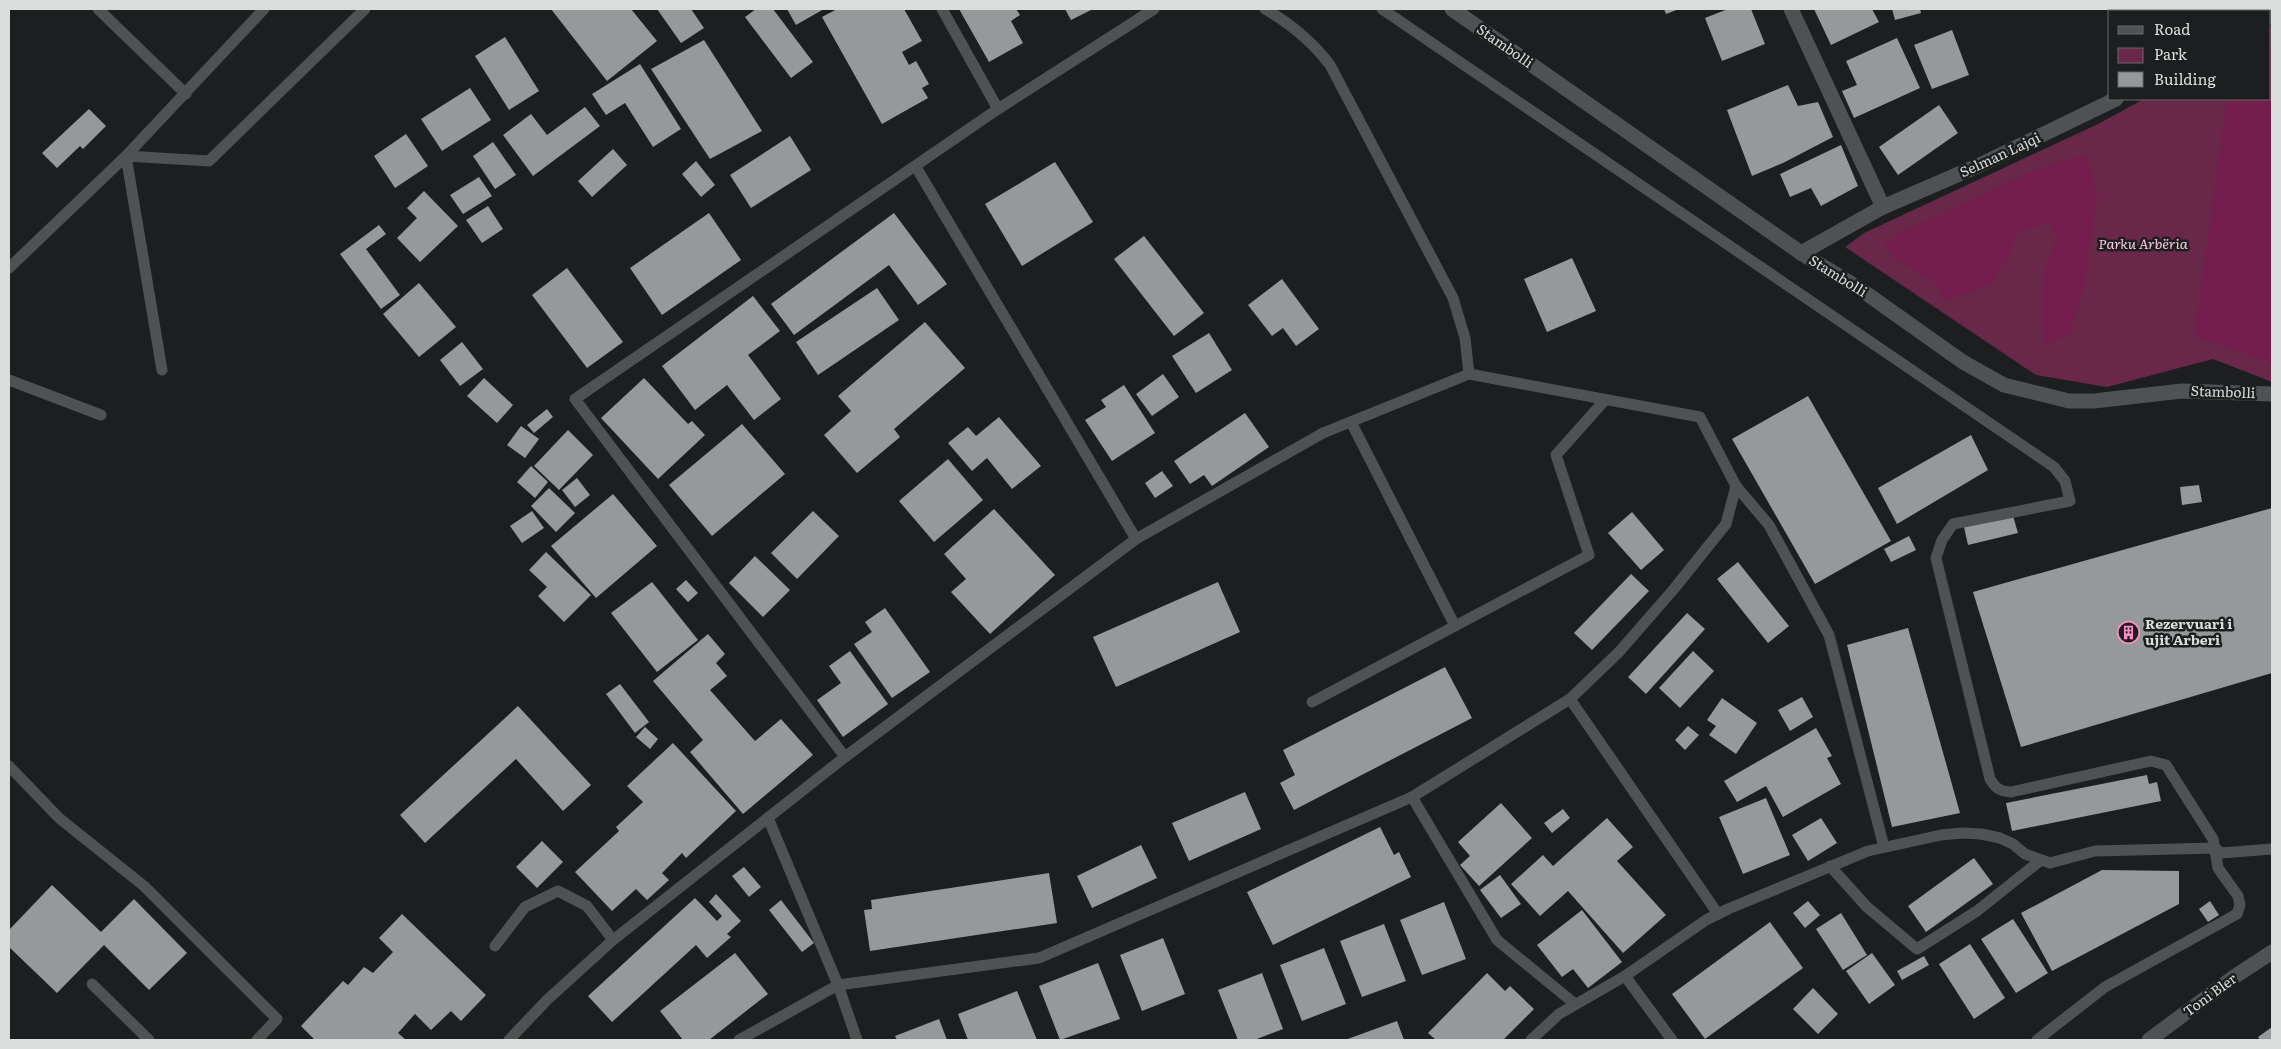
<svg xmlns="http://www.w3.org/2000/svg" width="2281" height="1049" viewBox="0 0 2281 1049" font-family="Literata,serif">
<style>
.green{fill:#692749}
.forest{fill:#741e4d}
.building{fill:#96999a}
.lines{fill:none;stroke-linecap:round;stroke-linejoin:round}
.lane{stroke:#4f5253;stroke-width:11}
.street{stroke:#4f5253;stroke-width:15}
.secondary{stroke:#4f5253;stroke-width:15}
.labels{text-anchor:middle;stroke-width:5;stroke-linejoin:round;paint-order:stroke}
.street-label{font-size:14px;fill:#dbdddd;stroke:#1c1e1f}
.park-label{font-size:14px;font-style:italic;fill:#fcc9de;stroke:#1c1e1f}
.poi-label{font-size:14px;font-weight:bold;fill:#dbdddd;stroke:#1c1e1f;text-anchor:start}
</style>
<rect width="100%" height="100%" fill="#1c1e1f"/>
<polygon class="green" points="2272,27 2272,382 2213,359 2107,387 2036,375 1845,247 1864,233 2098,124 2144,99 2270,99 2270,28"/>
<g class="forest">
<polygon points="2272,47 2272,363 2194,336 2227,99 2270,99 2270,48"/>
<polygon points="2087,155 2097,197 2084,288 2070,333 2044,345 2042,306 2044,272 2057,238 2048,221 2016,234 2008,258 1989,285 1945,300 1933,281 1898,260 1884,245 1898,234 2040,168"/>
</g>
<g class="building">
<polygon points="551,9 631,9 657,41 607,81"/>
<polygon points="657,9 691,9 704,28 681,43"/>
<polygon points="756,9 773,9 813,62 791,78 745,17"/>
<polygon points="787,9 824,9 796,25"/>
<polygon points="837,9 904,9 922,41 902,52 909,65 916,61 929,84 922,88 928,98 882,124 822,17"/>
<polygon points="959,9 1016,9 1020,15 1011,21 1023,43 989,62"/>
<polygon points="1065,9 1093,9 1071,20"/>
<polygon points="1664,9 1679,9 1666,14"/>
<polygon points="1728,9 1751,9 1765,44 1722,61 1705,18"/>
<polygon points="1814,9 1872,9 1879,22 1831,45"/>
<polygon points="1892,9 1920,9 1921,13 1895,20"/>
<polygon points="1952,30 1969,75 1932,89 1914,45"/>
<polygon points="505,37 539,91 509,110 475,56"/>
<polygon points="1897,38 1920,88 1854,118 1842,91 1857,85 1846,61"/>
<polygon points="704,40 762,131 710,159 651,69"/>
<polygon points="640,64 681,129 653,147 625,103 606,115 592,94"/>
<polygon points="1788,85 1798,106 1818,102 1833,137 1783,163 1752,176 1727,110"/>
<polygon points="470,88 491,120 442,151 421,119"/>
<polygon points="1939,105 1958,133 1898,175 1879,147"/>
<polygon points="585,107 600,126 533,176 503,135 531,114 547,135"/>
<polygon points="89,109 106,126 83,149 80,146 57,168 42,153"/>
<polygon points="406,134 428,166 395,188 374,156"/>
<polygon points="790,136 811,170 751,208 730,175"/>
<polygon points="493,142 516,175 495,189 473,156"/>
<polygon points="1841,145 1858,186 1821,206 1811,188 1790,197 1780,174"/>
<polygon points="613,149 627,165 592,197 578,181"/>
<polygon points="696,161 715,185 701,197 682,174"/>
<polygon points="1055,162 1093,222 1022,266 985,204"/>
<polygon points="479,177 492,196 463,214 450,195"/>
<polygon points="424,191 458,226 420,262 397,238 417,218 407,208"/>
<polygon points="488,206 503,229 482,243 466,220"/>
<polygon points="709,213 741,260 662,315 630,268"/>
<polygon points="894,213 947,284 918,305 889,265 794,335 771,304"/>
<polygon points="379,225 386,234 366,249 400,295 381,309 340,254"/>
<polygon points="1144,236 1204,313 1174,336 1114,259"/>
<polygon points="1572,258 1596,311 1547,332 1524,279"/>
<polygon points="567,268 623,342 587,368 532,295"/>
<polygon points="1282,279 1319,329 1296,346 1283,328 1272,336 1248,305"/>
<polygon points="419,283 456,327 419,357 383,314"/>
<polygon points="877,288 899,320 818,375 796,342"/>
<polygon points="753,296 780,331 748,355 781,399 754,420 727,385 695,410 662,366"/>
<polygon points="925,322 965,368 894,429 900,437 857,473 824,435 851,411 838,396"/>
<polygon points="1209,333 1232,370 1196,393 1172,356"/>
<polygon points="462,342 483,369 460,386 440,360"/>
<polygon points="1163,374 1179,397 1152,416 1136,394"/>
<polygon points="484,378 513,405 497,423 467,396"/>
<polygon points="644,378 688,424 692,421 705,435 658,479 601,418"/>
<polygon points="1124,385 1155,433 1112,461 1085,420 1106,407 1101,400"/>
<polygon points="1808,396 1891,541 1815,584 1732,439"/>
<polygon points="547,409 553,417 534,433 527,425"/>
<polygon points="1245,413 1269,447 1212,486 1204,475 1190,484 1174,461"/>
<polygon points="999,417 1041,466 1012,489 987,458 972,471 948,443 968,427 976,436"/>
<polygon points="742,424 785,474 712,536 669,485"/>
<polygon points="521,426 539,439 525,458 507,445"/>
<polygon points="568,430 593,455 559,490 534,466"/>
<polygon points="1971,435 1988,470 1897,524 1878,488"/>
<polygon points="948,459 983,500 934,542 899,501"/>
<polygon points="531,466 548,482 535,498 517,482"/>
<polygon points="1162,471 1173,486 1155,498 1145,483"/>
<polygon points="577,478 590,495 575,507 562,490"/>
<polygon points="2199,485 2202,502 2182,505 2180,487"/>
<polygon points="549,488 575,513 556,532 531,506"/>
<polygon points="613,494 657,546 596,598 551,546"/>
<polygon points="2272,508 2272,673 2021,747 1973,592"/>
<polygon points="994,509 1055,575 990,634 951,592 966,579 944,554"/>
<polygon points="532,511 544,528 522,543 510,526"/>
<polygon points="813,511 839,536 797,579 771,553"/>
<polygon points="1632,512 1664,550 1641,570 1608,533"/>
<polygon points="2013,516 2018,533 1968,545 1964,527"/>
<polygon points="1909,536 1916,550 1891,562 1884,549"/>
<polygon points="546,552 591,595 564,622 538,596 547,587 529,570"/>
<polygon points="755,556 790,590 763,617 729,583"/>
<polygon points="1738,562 1789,626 1768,643 1717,579"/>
<polygon points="1631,574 1649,591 1592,650 1574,633"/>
<polygon points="686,580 698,593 688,602 676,589"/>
<polygon points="652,582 698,640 657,672 611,613"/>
<polygon points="1218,582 1240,632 1116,687 1093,637"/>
<polygon points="885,608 930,672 892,698 854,644 872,632 865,622"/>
<polygon points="1687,613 1705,629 1646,694 1628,677"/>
<polygon points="1908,628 1960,813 1892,827 1847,645"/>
<polygon points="708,634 725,654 716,663 727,676 710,690 755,741 781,719 813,755 743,814 690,752 703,740 653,681"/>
<polygon points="850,651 888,704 843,737 817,700 841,683 829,666"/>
<polygon points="1693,651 1714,671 1680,708 1659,688"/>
<polygon points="1445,667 1472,718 1294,810 1280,783 1295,775 1283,750"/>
<polygon points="620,684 649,722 635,733 606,694"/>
<polygon points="1802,697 1813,717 1790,731 1778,710"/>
<polygon points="1722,698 1757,723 1736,754 1709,735 1716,726 1707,720"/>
<polygon points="518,706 591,785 563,811 516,759 425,843 400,815"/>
<polygon points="1688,726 1699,735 1685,750 1675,740"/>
<polygon points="645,727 658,739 650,749 636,737"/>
<polygon points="1816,728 1832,756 1827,758 1841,784 1783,817 1766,786 1737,802 1724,781"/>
<polygon points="673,743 736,811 686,858 682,853 662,873 669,880 647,900 636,889 612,911 575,872 619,831 616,827 643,802 627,786"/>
<polygon points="2147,775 2149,784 2157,782 2161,801 2012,831 2006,803"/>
<polygon points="1245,792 1261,829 1189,861 1172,823"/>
<polygon points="1766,798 1790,855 1743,874 1719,817"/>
<polygon points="1501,803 1532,838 1479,886 1460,865 1470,856 1458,842"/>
<polygon points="1563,809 1570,818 1552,833 1544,823"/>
<polygon points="1607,818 1633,847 1617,861 1666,915 1623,953 1568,891 1540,916 1511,884 1543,855 1553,866"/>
<polygon points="1821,818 1837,843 1808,861 1792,835"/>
<polygon points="1380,827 1394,855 1399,852 1411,877 1273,945 1247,892"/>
<polygon points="542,841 563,862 537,888 516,867"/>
<polygon points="1141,845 1157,878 1092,908 1077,876"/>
<polygon points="1974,858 1993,884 1926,932 1908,906"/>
<polygon points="744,867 761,887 749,897 732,876"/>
<polygon points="2102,870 2179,871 2179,904 2052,971 2021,913"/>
<polygon points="1049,873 1057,923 870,951 864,910 872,909 871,900"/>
<polygon points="1500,875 1521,904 1501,918 1480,890"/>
<polygon points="52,885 101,932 134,899 187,953 149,990 104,945 57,993 9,947 9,930"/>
<polygon points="716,894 741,921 727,934 731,937 707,958 696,945 612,1022 588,996 695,898 717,921 722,916 709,902"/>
<polygon points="781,900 814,943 802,952 769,910"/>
<polygon points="1808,901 1820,915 1805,928 1793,913"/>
<polygon points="2210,901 2219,915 2208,922 2199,909"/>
<polygon points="1444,902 1466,959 1422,975 1400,920"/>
<polygon points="1582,910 1622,962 1588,988 1573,969 1562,977 1537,945"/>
<polygon points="1841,913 1867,955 1843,970 1816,929"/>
<polygon points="402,914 486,995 461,1021 451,1011 431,1030 415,1014 398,1033 406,1040 315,1040 301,1026 343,981 348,985 364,967 373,973 393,952 379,938"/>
<polygon points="2013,919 2048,973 2016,993 1981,939"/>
<polygon points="1770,922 1803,968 1705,1039 1672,994"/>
<polygon points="1384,924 1406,981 1362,997 1340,941"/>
<polygon points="1163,938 1185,994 1142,1011 1120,955"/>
<polygon points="1970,944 2005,998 1974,1019 1939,964"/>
<polygon points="1324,948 1346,1004 1302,1021 1280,965"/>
<polygon points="735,953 768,994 709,1040 683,1040 660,1011"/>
<polygon points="1872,953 1895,985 1869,1004 1846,971"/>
<polygon points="1924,956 1929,965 1902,980 1897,971"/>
<polygon points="1098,963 1120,1019 1060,1040 1039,986"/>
<polygon points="1262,973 1283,1029 1254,1040 1238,1040 1218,990"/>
<polygon points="1487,973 1505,991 1510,986 1534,1009 1503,1040 1436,1040 1428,1033"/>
<polygon points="1813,988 1838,1014 1818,1034 1793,1009"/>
<polygon points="1017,991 1037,1040 968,1040 958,1014"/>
<polygon points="939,1019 947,1040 897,1040 895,1036"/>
<polygon points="1397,1021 1404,1040 1345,1040"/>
<polygon points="2272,1027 2272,1040 2260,1040 2258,1037"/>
</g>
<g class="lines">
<g class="lane">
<polyline points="98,9 186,94"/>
<polyline points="942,9 998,109"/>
<path d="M1265 9C1291 24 1312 41 1330 65L1453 298 1465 338 1469 374"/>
<path d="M1382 9 2054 467 2065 481 2070 501 1953 524 1942 540 1936 558 1990 779C1996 789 2000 791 2011 792L2151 761 2166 765 2213 839 2218 868 2238 896 2240 905 2237 914 2105 987 2037 1040"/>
<polyline points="916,167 1136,539"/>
<polyline points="9,268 126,156 209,161 365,9"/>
<polyline points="162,370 126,156 264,9"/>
<polyline points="9,380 101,415"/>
<polyline points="1736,486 1769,525 1829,635 1884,847"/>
<polyline points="1455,626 1589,555 1556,455 1605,400"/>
<polyline points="1570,699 1718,914"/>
<polyline points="1312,702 1455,626 1351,422"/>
<polyline points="845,757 575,399 998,109 1154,9"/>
<polyline points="9,766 59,818 144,886 277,1019 257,1040"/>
<polyline points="768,818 838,985 857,1040"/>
<polyline points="1830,866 1867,907 1917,949 1977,911 2041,860"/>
<polyline points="495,946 525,907 558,891 587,906 613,940"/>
<polyline points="1625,976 1672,1040"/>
<polyline points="92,984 149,1040"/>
<polyline points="509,1040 547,1000 613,940 845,757 1136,539 1323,433 1469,374 1700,417 1736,486 1726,524 1673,590 1619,652 1570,699 1412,797"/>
<polyline points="739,1040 838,985 1039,958 1412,797 1497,940 1575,1004"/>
<polyline points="1531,1040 1559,1014 1625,976 1706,920 1728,909 1868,851 1941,835 1962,833 1981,834 2000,838 2013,844 2025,854 2050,863 2095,851 2215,848 2221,853 2272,849"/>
</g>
<g class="street">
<polyline points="1791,9 1883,207"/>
<polyline points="2149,1040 2234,977 2272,952"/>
</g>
<g class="secondary">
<polyline points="1452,9 1801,253 1860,289 1963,362 2004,385 2069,401 2094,401 2182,391 2272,394"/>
<polyline points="2270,16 2272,14"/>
<polyline points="1801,253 1883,207 1982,164 2116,99"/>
</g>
</g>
<defs>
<symbol id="building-ring" viewBox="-11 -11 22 22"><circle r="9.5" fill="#1c1e1f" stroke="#fc8fc2" stroke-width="1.5"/><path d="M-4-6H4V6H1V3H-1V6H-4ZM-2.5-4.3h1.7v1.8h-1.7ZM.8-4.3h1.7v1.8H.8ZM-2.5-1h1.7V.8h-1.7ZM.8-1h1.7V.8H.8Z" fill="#fc8fc2"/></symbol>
</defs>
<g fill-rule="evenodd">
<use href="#building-ring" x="2116" y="620" width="25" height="25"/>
</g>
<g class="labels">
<g class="street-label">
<text transform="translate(1505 46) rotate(35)" y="5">Stambolli</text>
<text transform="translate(2000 155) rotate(-25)" y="5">Selman Lajqi</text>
<text transform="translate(1838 276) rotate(32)" y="5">Stambolli</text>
<text transform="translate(2223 392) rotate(2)" y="5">Stambolli</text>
<text transform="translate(2210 995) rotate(-36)" y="5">Toni Bler</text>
</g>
<g class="park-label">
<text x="2143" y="249">Parku Arbëria</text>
</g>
<g class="poi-label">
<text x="2145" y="629">Rezervuari i<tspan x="2145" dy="16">ujit Arberi</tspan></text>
</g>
</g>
<rect width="2281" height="1049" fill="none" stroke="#dbdddd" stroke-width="20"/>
<rect x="2108" y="10" width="162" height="90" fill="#1c1e1f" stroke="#686a6b"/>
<rect x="2118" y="26" width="25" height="8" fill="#4f5253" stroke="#686a6b"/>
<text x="2154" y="35" font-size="15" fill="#dbdddd">Road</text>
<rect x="2118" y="48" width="25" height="15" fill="#692749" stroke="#686a6b"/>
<text x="2154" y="60" font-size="15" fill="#dbdddd">Park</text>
<rect x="2118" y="72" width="25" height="15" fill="#96999a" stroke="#686a6b"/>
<text x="2154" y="85" font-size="15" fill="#dbdddd">Building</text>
</svg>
